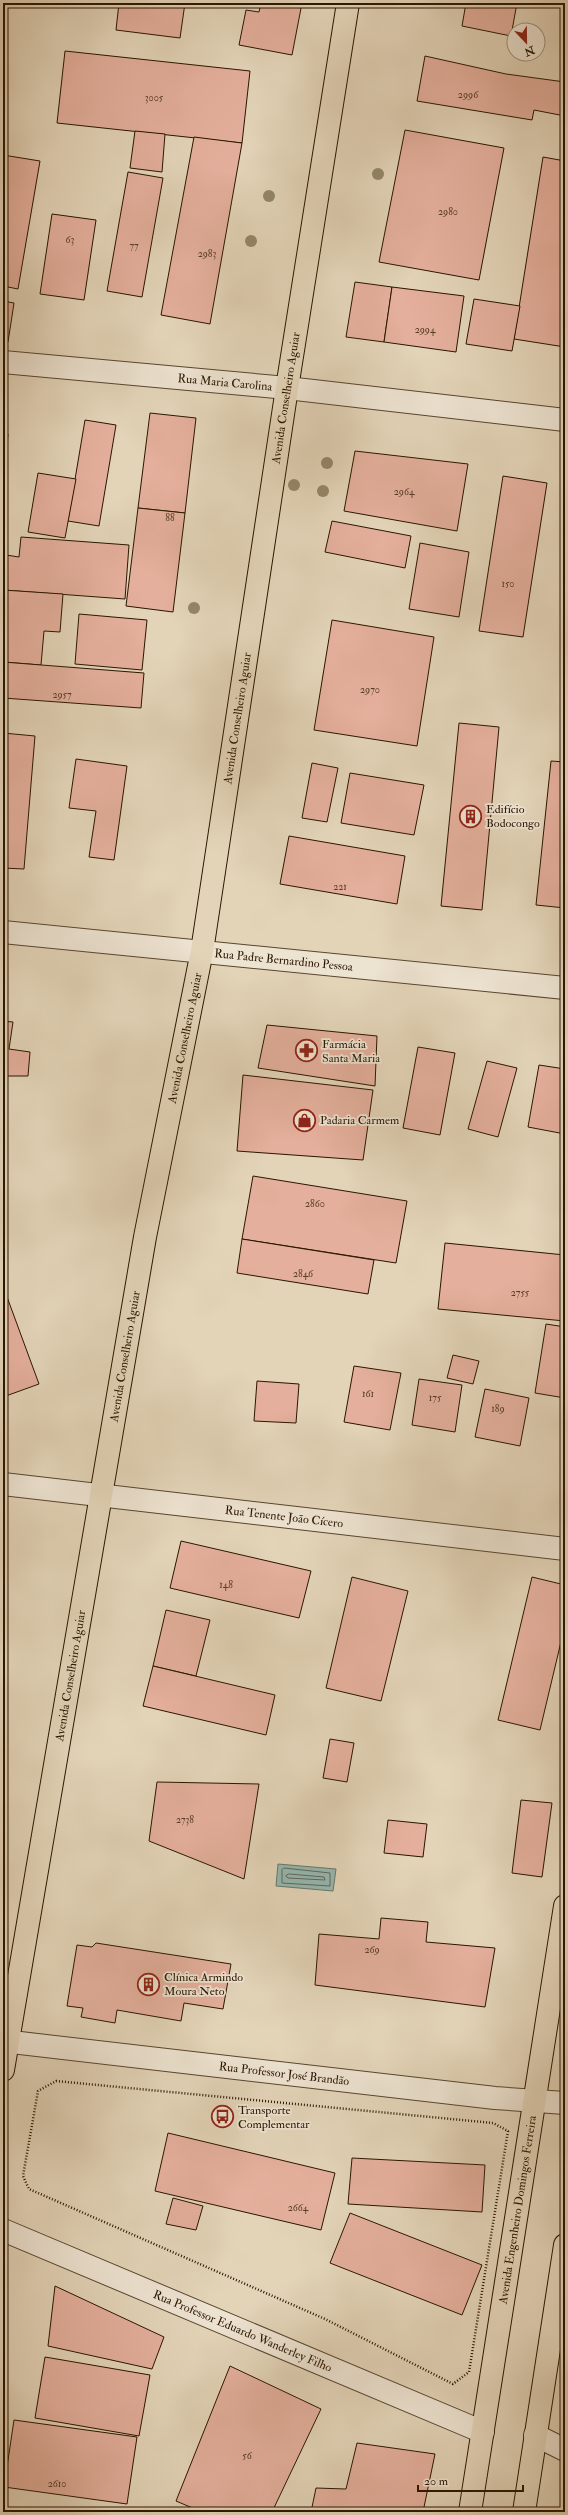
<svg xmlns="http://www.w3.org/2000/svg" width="568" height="2515" viewBox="0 0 568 2515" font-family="'IM FELL Double Pica',serif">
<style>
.water{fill:#95b8b1;stroke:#6a776a}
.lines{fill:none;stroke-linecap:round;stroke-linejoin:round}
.shore{stroke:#606658;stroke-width:1}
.building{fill:#e4af9c;stroke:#2a1500}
.minor-casing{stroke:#58452e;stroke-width:24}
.major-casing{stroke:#2a1500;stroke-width:24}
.path{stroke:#2a1500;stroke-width:2.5;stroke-dasharray:1 2;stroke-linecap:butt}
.minor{stroke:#ede3d1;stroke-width:22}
.major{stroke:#e3d4b8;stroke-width:22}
.tree{fill:#93866b}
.labels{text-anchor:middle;stroke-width:3.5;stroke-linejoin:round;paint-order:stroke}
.number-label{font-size:10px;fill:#583c27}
.street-label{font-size:12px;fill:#2a1500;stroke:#ede3d1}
.poi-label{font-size:12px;fill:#2a1500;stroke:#ede3d1;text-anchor:start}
</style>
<rect width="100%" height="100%" fill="#e3d4b8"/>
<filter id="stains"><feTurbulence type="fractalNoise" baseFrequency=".005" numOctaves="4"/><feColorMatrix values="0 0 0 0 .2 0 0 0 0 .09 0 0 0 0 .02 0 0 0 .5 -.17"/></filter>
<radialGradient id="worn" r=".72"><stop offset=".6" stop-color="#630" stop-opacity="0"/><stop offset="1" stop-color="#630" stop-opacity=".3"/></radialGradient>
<polygon class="water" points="278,1864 336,1869 333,1891 276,1886"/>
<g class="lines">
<g class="shore">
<polygon points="284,1868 330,1873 330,1886 282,1883 282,1870"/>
<polygon points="289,1874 324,1877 325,1880 288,1878 286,1876"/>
</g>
</g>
<g class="building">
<polygon points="119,3 185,3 180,38 116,30"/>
<polygon points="261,3 302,3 292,55 239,45 246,10 259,12"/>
<polygon points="466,3 517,3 511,36 462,26"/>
<polygon points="565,12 565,36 561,36"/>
<polygon points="65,51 250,71 242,143 57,123"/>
<polygon points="425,56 506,74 565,82 565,116 534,110 532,120 417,101"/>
<polygon points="405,130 504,148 479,280 379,262"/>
<polygon points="135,131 165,134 162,172 130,168"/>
<polygon points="194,137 242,143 210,324 161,315"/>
<polygon points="3,155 40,161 18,289 3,286"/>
<polygon points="543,157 565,161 565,347 514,339"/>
<polygon points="128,172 163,178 142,297 107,291"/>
<polygon points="52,214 96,220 84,300 40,294"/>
<polygon points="355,282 392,287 384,342 346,337"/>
<polygon points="392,287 464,296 456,352 384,342"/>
<polygon points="474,299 520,306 512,351 466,344"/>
<polygon points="3,301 14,303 8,342 3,342"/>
<polygon points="150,413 196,418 185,513 138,508"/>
<polygon points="85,420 116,425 99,526 68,521"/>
<polygon points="3,433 8,434 3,483"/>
<polygon points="355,451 468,464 457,531 344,511"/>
<polygon points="38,473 76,479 65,538 28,532"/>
<polygon points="503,476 547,483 523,637 479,631"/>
<polygon points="138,508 185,513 173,612 126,606"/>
<polygon points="332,521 411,536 405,568 325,552"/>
<polygon points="21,537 129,545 125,599 3,590 6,555 19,557"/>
<polygon points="420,543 469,552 459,617 409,609"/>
<polygon points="3,590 63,594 60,632 44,631 41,665 3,662"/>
<polygon points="79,614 147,620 142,670 75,664"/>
<polygon points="332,620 434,637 417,746 314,730"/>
<polygon points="3,662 144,673 141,708 3,698"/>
<polygon points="459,723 499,727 482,910 441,906"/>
<polygon points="3,733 35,736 24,869 3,868"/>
<polygon points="76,759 127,766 114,860 89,857 96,811 69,808"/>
<polygon points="551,761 565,762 565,908 536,905"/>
<polygon points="312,763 338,768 327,822 302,818"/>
<polygon points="350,773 424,785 414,835 341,823"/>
<polygon points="289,836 405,856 397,904 280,884"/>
<polygon points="3,1021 13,1022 9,1049 30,1052 28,1076 7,1076 3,1108"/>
<polygon points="267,1025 377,1036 375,1086 258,1068"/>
<polygon points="418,1047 455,1053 440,1135 403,1128"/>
<polygon points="487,1061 517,1068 498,1137 468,1129"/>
<polygon points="539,1065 565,1069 565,1134 528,1127"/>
<polygon points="243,1075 373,1090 363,1160 237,1151"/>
<polygon points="253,1176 407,1201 396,1263 242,1239"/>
<polygon points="242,1239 374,1260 368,1294 237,1273"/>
<polygon points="445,1243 565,1255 565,1321 438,1309"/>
<polygon points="3,1286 39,1384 3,1397"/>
<polygon points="546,1324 565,1327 565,1398 535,1393"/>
<polygon points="453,1355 479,1361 473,1384 447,1378"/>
<polygon points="354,1366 401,1373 390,1430 344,1422"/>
<polygon points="419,1379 462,1385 455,1432 412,1425"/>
<polygon points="257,1381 299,1384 296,1423 254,1421"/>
<polygon points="485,1389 529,1398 520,1446 475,1437"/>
<polygon points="181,1541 311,1571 299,1618 170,1588"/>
<polygon points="352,1577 408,1591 381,1701 326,1688"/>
<polygon points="532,1577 565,1585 565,1625 540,1730 498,1720"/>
<polygon points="166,1610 210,1620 196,1676 153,1666"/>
<polygon points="153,1666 275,1695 266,1735 143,1706"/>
<polygon points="330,1739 354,1743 347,1782 323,1778"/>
<polygon points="157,1782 259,1784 244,1879 149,1841"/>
<polygon points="521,1800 552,1803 542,1877 512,1873"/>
<polygon points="388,1820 427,1824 423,1857 384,1853"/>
<polygon points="381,1918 428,1922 426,1942 495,1948 485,2007 315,1985 319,1934 379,1939"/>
<polygon points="96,1943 231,1964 223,2009 184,2003 181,2021 117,2010 115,2023 81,2017 83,2008 67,2006 77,1945 92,1947"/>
<polygon points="168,2133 335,2173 321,2230 155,2191"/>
<polygon points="352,2158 485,2165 482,2212 348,2204"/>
<polygon points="173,2198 203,2206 196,2230 166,2224"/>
<polygon points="350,2213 482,2265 462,2315 330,2263"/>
<polygon points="55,2286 164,2337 152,2369 48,2346"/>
<polygon points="45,2357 150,2375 139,2436 35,2418"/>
<polygon points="230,2366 321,2409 272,2512 202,2512 176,2501"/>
<polygon points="14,2420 137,2437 127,2504 4,2487"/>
<polygon points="357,2443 435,2454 423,2512 311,2512 316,2488 346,2489"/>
</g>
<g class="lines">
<defs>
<g id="minor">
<path id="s1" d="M3 362 287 388 565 420"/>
<path id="s2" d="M3 932 565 988"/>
<path id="s3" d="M3 1484 565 1549"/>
<path id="s4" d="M3 2041 495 2098 565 2103"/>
<path id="s5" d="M3 2230 483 2432"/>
<polyline points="535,2435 565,2450"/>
</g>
<g id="major">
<path id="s6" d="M3 2070 145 1237 202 951 287 388 348 3"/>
<path id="s7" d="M470 2512 565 1906"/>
<polyline points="524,2512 565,2245"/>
</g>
</defs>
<use href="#minor" class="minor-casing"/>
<use href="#major" class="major-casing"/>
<polygon class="path" points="56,2081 493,2123 508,2131 469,2372 453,2384 325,2319 29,2189 23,2176 38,2091"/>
<use href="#minor" class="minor"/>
<use href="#major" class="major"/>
</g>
<g class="tree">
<circle cx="378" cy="174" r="6"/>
<circle cx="269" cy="196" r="6"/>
<circle cx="251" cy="241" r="6"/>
<circle cx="327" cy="463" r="6"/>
<circle cx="294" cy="485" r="6"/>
<circle cx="323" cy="491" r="6"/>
<circle cx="194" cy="608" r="6"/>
</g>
<defs>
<symbol id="building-ring" viewBox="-11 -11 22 22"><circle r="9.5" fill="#ede3d1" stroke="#8f2418" stroke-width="1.5"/><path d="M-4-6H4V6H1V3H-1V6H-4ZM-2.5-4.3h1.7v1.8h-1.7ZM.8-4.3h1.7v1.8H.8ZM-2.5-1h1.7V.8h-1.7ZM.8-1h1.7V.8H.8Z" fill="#8f2418"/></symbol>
<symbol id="pharmacy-ring" viewBox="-11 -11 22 22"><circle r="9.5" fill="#ede3d1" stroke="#8f2418" stroke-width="1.5"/><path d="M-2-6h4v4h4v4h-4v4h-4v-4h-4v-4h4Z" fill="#8f2418"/></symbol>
<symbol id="shop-ring" viewBox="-11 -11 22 22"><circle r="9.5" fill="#ede3d1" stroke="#8f2418" stroke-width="1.5"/><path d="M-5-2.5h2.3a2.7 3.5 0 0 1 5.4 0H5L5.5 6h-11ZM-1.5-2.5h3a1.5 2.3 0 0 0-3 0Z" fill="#8f2418"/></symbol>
<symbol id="bus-ring" viewBox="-11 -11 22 22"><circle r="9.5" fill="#ede3d1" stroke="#8f2418" stroke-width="1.5"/><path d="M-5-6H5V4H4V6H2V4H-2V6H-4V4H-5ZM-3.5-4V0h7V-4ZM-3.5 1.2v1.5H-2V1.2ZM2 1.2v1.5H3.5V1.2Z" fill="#8f2418"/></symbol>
</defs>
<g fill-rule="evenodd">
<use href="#building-ring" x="458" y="804" width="25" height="25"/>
<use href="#pharmacy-ring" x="294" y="1038" width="25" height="25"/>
<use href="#shop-ring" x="292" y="1108" width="25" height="25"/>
<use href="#building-ring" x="136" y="1972" width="25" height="25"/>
<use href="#bus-ring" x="210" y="2104" width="25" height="25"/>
</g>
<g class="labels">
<g class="number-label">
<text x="468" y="98">2996</text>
<text x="154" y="101">3005</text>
<text x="448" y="215">2980</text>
<text x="70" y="243">63</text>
<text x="134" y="249">77</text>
<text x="207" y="257">2983</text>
<text x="425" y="333">2994</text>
<text x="404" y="495">2964</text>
<text x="170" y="521">88</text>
<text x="508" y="587">150</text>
<text x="370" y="693">2970</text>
<text x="62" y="698">2957</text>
<text x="340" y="890">221</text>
<text x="315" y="1207">2860</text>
<text x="303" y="1277">2846</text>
<text x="520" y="1296">2755</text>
<text x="368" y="1397">161</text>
<text x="435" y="1401">175</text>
<text x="498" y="1412">189</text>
<text x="226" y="1588">148</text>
<text x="185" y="1823">2738</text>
<text x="372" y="1953">269</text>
<text x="298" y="2211">2664</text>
<text x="247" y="2459">56</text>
<text x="57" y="2487">2610</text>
</g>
<g class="street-label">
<text dy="4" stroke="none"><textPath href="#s1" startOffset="223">Rua Maria Carolina</textPath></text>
<text dy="4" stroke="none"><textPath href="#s6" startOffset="1696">Avenida Conselheiro Aguiar</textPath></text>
<text dy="4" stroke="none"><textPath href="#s6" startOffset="1372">Avenida Conselheiro Aguiar</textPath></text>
<text dy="4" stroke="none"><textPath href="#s2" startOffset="282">Rua Padre Bernardino Pessoa</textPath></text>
<text dy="4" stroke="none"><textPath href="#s6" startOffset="1048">Avenida Conselheiro Aguiar</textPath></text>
<text dy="4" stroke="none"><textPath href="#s6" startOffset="724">Avenida Conselheiro Aguiar</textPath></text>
<text dy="4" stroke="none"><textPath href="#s3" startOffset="283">Rua Tenente João Cícero</textPath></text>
<text dy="4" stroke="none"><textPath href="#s6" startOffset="400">Avenida Conselheiro Aguiar</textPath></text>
<text dy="4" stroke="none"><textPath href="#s4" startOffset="283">Rua Professor José Brandão</textPath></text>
<text dy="4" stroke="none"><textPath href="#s7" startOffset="306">Avenida Engenheiro Domingos Ferreira</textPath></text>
<text dy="4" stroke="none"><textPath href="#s5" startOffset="260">Rua Professor Eduardo Wanderley Filho</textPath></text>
</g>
<g class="poi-label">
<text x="486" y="813">Edifício<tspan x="486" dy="14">Bodocongo</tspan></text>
<text x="322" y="1048">Farmácia<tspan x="322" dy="14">Santa Maria</tspan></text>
<text x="320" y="1124">Padaria Carmem</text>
<text x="164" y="1981">Clínica Armindo<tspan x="164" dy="14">Moura Neto</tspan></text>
<text x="238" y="2114">Transporte<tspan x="238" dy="14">Complementar</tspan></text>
</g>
</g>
<rect width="568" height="2515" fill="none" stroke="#e3d4b8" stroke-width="16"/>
<rect x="4" y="4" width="560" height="2507" fill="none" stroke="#2a1500" stroke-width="2"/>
<rect x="8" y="8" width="552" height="2499" fill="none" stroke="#2a1500"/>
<g transform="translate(526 42) rotate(158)"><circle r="19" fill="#ede3d1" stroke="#9f917d"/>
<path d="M0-3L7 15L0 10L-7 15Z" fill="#8f2418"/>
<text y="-6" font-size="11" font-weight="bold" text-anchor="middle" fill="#2a1500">N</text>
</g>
<path d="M418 2485v6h105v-6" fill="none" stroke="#2a1500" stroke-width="2"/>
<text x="424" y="2485" font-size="12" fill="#2a1500" stroke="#ede3d1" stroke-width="3" paint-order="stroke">20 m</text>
<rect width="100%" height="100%" filter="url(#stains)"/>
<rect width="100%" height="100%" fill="url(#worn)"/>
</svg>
